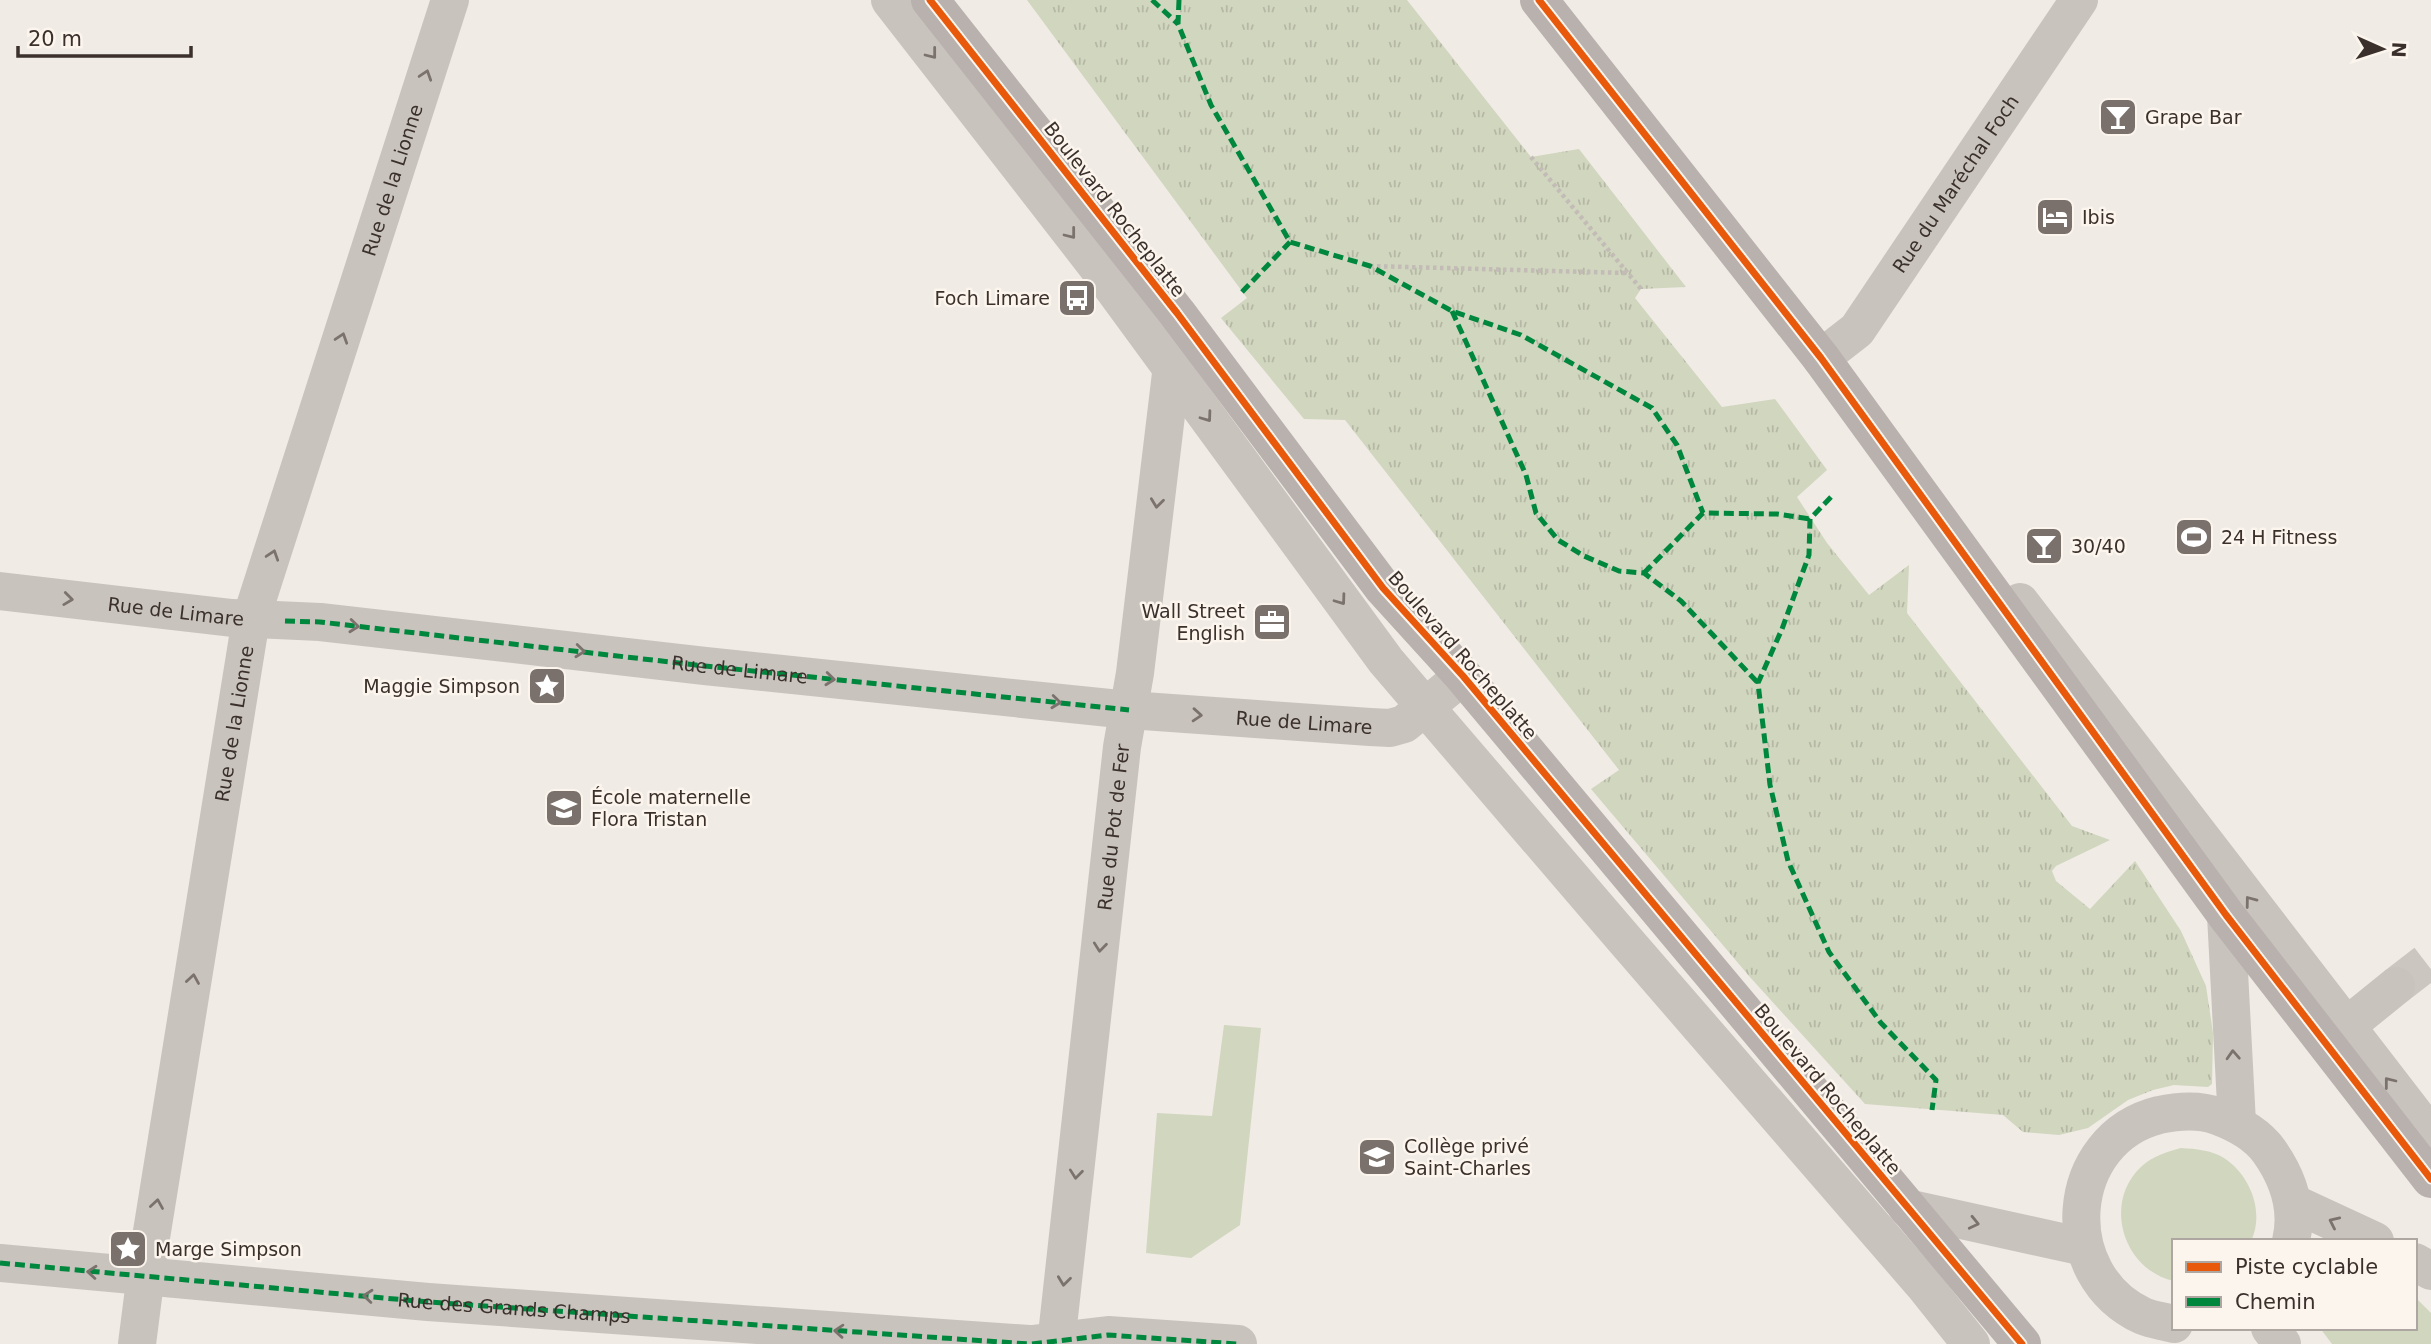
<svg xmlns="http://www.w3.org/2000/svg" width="2431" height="1344" viewBox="0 0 2431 1344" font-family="'DejaVu Sans',sans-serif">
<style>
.green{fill:#d1d6bf}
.park{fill:url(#park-tufts)}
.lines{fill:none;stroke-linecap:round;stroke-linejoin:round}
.minor-tunnel{stroke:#ccc6c0;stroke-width:38;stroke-dasharray:38 19;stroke-linecap:butt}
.path{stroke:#c2bbb6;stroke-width:4.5;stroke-dasharray:3.5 3.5;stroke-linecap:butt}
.minor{stroke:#c9c3be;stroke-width:38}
.major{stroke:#b8b1ad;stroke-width:38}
.quiet{stroke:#00873e;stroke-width:5;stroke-dasharray:10 5;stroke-linecap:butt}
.cycleway-casing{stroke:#fbf5ee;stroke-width:11}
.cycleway{stroke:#e8590c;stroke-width:7}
.oneway{stroke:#7b726d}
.labels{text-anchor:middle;stroke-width:5;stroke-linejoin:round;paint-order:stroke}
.poi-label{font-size:19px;fill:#3b302b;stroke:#fbf5ee;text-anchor:start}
.street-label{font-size:19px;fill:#3b302b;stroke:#fbf5ee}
</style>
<defs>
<pattern id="park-tufts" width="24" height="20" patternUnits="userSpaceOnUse" patternTransform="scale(1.75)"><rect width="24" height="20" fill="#d1d6bf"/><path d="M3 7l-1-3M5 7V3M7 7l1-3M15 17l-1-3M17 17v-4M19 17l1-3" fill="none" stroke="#b4b8a4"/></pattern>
</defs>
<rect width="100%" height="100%" fill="#f0ebe5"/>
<g class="green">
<polygon points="1224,1025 1261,1028 1240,1225 1191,1258 1146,1253 1157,1113 1212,1116"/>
<path d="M2181 1148C2196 1149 2211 1150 2224 1158 2250 1175 2265 1212 2251 1241H2174V1281C2123 1270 2102 1202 2142 1166 2153 1156 2167 1152 2181 1148Z"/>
<polygon points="2415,1297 2431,1313 2431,1344 2332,1344 2320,1328 2415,1328"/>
</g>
<polygon class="park" points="1027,0 1407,0 1531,157 1579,149 1686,287 1641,289 1635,298 1722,407 1775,399 1827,470 1797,497 1827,543 1869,595 1909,565 1907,613 2072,826 2110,840 2056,866 2052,871 2056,881 2090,909 2135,861 2181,931 2206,986 2213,1033 2212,1084 2208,1087 2174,1085 2153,1090 2128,1100 2088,1128 2059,1135 2023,1132 2003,1115 1865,1104 1749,976 1591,789 1619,770 1345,420 1304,419 1221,318 1247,298"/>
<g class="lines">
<polyline class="minor-tunnel" points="2396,986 2431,959"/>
<g class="path">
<polyline points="1531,157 1641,289"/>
<polyline points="1370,266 1626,273"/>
</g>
<g class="minor">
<polyline points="890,0 1096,265 1386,661 1625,940 1923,1284 1971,1344"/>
<path id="s1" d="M1821 358 1857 330 2079 0"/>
<path id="s2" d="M0 591 232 618 320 622 705 666 1129 710 1370 727 1390 728 1404 724 1463 676"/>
<polyline points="2020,602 2431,1136"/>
<polyline points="2226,915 2237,1123"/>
<polyline points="2328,1041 2396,986"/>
<polyline points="2293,1203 2375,1241"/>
<polyline points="1907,1208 2084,1247"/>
<polyline points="2415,1262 2431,1271"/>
<polyline points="0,1263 428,1302 1029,1344"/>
<path d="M2174 1324C2164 1321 2152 1320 2143 1316 2054 1275 2063 1139 2159 1115 2178 1111 2198 1109 2217 1116 2236 1123 2256 1133 2269 1151 2288 1178 2299 1208 2291 1241"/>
<polyline points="2270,1328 2282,1344"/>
<path id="s3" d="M137 1344 149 1250 251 619 450 0"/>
<polyline points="1032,1344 1108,1335 1238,1344"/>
<path id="s4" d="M1056 1344 1122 747 1135 673 1173 357"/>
</g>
<g class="major">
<polyline points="930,0 1177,313 1383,588 1463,676 2022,1344"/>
<polyline points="1539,0 1821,358 2226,915 2431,1179"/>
</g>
<g class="quiet">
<polyline points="1152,0 1178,24"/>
<polyline points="1179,0 1178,24 1211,105 1290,242 1370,266 1452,311 1521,335 1652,408 1677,445 1703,513"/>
<polyline points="1242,292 1290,242"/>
<polyline points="1452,311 1526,475 1536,513 1558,540 1584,556 1619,571 1644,573 1681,601 1758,683"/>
<polyline points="1831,497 1810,519 1809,555 1782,629 1758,683 1770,785 1788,861 1829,952 1881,1023 1936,1080 1932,1110"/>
<polyline points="1644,573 1703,513 1777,514 1810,519"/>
<polyline points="285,621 320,622 705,666 1129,710"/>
<path id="s5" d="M0 1263 428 1302 1029 1344"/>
<polyline points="1032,1344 1108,1335 1238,1344"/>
</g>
<defs>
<g id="cycleway">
<polyline points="930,0 1177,313 1383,588 1463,676 2022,1344"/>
<polyline points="1539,0 1821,358 2226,915 2431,1179"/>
</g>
</defs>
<use href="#cycleway" class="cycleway-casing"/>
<use href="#cycleway" class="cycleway"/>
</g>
<defs><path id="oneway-chevron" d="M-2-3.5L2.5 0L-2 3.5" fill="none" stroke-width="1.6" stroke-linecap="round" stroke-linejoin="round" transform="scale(1.75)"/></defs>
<g class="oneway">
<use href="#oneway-chevron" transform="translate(932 54) rotate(52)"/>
<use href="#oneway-chevron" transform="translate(426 75) rotate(-72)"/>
<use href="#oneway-chevron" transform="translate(1071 234) rotate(52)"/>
<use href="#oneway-chevron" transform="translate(342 338) rotate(-72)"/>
<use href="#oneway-chevron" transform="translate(1207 417) rotate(54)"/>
<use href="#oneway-chevron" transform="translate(1157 503) rotate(97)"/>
<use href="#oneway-chevron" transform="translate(273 555) rotate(-72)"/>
<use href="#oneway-chevron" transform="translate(68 599) rotate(7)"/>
<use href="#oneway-chevron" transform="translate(1341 600) rotate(54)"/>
<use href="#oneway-chevron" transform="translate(354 626) rotate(6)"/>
<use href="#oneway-chevron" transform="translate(580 651) rotate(6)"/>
<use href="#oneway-chevron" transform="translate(830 679) rotate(6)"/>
<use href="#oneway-chevron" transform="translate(1056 702) rotate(6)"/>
<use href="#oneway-chevron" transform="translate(1197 715) rotate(4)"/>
<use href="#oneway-chevron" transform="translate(2250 901) rotate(-127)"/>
<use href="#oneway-chevron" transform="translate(1100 947) rotate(96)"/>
<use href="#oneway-chevron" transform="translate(193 979) rotate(-81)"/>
<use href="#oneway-chevron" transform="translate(2233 1055) rotate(-93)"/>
<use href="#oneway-chevron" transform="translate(2389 1082) rotate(-128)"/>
<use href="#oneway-chevron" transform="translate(1076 1174) rotate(96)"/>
<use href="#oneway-chevron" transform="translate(157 1204) rotate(-81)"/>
<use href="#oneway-chevron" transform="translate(2334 1222) rotate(-155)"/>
<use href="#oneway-chevron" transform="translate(1974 1223) rotate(13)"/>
<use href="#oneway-chevron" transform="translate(92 1272) rotate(-175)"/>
<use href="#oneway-chevron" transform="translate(1064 1281) rotate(97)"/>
<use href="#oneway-chevron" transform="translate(368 1296) rotate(-175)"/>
<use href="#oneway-chevron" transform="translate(839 1331) rotate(-176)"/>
</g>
<defs>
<symbol id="bar-square" viewBox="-11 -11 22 22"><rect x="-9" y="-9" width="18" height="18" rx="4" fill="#7a716c" stroke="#fbf5ee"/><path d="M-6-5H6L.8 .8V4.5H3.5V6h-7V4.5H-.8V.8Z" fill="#fff"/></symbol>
<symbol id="hotel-square" viewBox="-11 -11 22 22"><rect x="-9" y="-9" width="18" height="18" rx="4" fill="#7a716c" stroke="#fbf5ee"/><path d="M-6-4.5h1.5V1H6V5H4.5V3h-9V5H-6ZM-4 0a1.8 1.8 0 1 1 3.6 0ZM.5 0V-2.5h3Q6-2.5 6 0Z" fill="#fff"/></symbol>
<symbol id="bus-square" viewBox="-11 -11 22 22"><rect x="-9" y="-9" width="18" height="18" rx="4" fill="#7a716c" stroke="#fbf5ee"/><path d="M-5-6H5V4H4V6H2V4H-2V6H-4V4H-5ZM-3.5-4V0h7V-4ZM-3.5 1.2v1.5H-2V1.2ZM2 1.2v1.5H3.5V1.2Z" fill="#fff"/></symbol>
<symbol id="stadium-square" viewBox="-11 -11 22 22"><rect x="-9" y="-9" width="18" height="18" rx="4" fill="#7a716c" stroke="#fbf5ee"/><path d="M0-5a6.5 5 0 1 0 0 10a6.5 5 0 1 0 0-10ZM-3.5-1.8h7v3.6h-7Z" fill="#fff"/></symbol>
<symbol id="office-square" viewBox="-11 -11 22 22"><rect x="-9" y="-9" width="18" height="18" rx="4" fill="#7a716c" stroke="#fbf5ee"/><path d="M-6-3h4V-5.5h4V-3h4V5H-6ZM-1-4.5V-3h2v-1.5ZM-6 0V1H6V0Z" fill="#fff"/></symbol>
<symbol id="sight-square" viewBox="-11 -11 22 22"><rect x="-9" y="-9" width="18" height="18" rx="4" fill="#7a716c" stroke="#fbf5ee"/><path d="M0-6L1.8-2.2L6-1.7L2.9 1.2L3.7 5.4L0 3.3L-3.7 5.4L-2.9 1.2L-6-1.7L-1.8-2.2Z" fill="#fff"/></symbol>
<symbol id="school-square" viewBox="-11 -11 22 22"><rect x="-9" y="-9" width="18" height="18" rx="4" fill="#7a716c" stroke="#fbf5ee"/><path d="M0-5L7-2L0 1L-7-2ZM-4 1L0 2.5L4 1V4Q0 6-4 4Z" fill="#fff"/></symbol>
</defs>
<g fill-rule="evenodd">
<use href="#bar-square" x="2096" y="95" width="44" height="44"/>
<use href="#hotel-square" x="2033" y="195" width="44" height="44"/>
<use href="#bus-square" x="1055" y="276" width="44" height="44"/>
<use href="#stadium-square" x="2172" y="515" width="44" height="44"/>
<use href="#bar-square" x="2022" y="524" width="44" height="44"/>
<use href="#office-square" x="1250" y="600" width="44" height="44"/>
<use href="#sight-square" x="525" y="664" width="44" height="44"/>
<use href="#school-square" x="542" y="786" width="44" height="44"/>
<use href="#school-square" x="1355" y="1135" width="44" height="44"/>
<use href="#sight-square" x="106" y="1227" width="44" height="44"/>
</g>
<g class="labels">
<g class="poi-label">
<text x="2145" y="124">Grape Bar</text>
<text x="2082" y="224">Ibis</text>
<text x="1050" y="305" text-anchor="end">Foch Limare</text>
<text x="2221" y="544">24 H Fitness</text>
<text x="2071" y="553">30/40</text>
<text x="1245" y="618" text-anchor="end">Wall Street<tspan x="1245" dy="22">English</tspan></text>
<text x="520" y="693" text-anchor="end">Maggie Simpson</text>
<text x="591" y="804">École maternelle<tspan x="591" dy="22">Flora Tristan</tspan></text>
<text x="1404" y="1153">Collège privé<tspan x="1404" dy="22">Saint-Charles</tspan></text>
<text x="155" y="1256">Marge Simpson</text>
</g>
<g class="street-label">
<text dy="7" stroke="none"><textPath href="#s3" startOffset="1195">Rue de la Lionne</textPath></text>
<text dy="7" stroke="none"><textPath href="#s1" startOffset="222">Rue du Maréchal Foch</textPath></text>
<text transform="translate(1115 209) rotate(52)" y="7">Boulevard Rocheplatte</text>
<text dy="7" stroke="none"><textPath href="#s2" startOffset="177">Rue de Limare</textPath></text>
<text transform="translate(1463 655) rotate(49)" y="7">Boulevard Rocheplatte</text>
<text dy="7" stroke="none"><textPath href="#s2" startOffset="744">Rue de Limare</textPath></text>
<text dy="7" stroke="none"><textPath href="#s2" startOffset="1311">Rue de Limare</textPath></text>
<text dy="7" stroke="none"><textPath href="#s3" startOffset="628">Rue de la Lionne</textPath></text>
<text dy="7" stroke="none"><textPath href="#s4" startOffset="520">Rue du Pot de Fer</textPath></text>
<text transform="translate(1828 1089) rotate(50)" y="7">Boulevard Rocheplatte</text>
<text dy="7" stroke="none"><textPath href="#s5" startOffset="516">Rue des Grands Champs</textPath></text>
</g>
</g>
<rect x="2172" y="1239" width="245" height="91" fill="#fbf5ee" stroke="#aea6a0" stroke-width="2"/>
<rect x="2186" y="1262" width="35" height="10" fill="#e8590c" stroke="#aea6a0" stroke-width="2"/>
<text x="2235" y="1274" font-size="21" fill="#3b302b">Piste cyclable</text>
<rect x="2186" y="1297" width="35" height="10" fill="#00873e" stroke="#aea6a0" stroke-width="2"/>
<text x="2235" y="1309" font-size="21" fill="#3b302b">Chemin</text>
<g transform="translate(2382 49) rotate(93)" stroke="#fbf5ee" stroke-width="5" paint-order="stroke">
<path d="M0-5L12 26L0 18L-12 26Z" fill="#3b302b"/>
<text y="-10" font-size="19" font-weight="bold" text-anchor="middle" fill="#3b302b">N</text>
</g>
<path d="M18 46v10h173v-10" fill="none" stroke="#3b302b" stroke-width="3.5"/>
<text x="28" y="46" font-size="21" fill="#3b302b" stroke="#fbf5ee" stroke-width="5" paint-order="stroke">20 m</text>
</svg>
